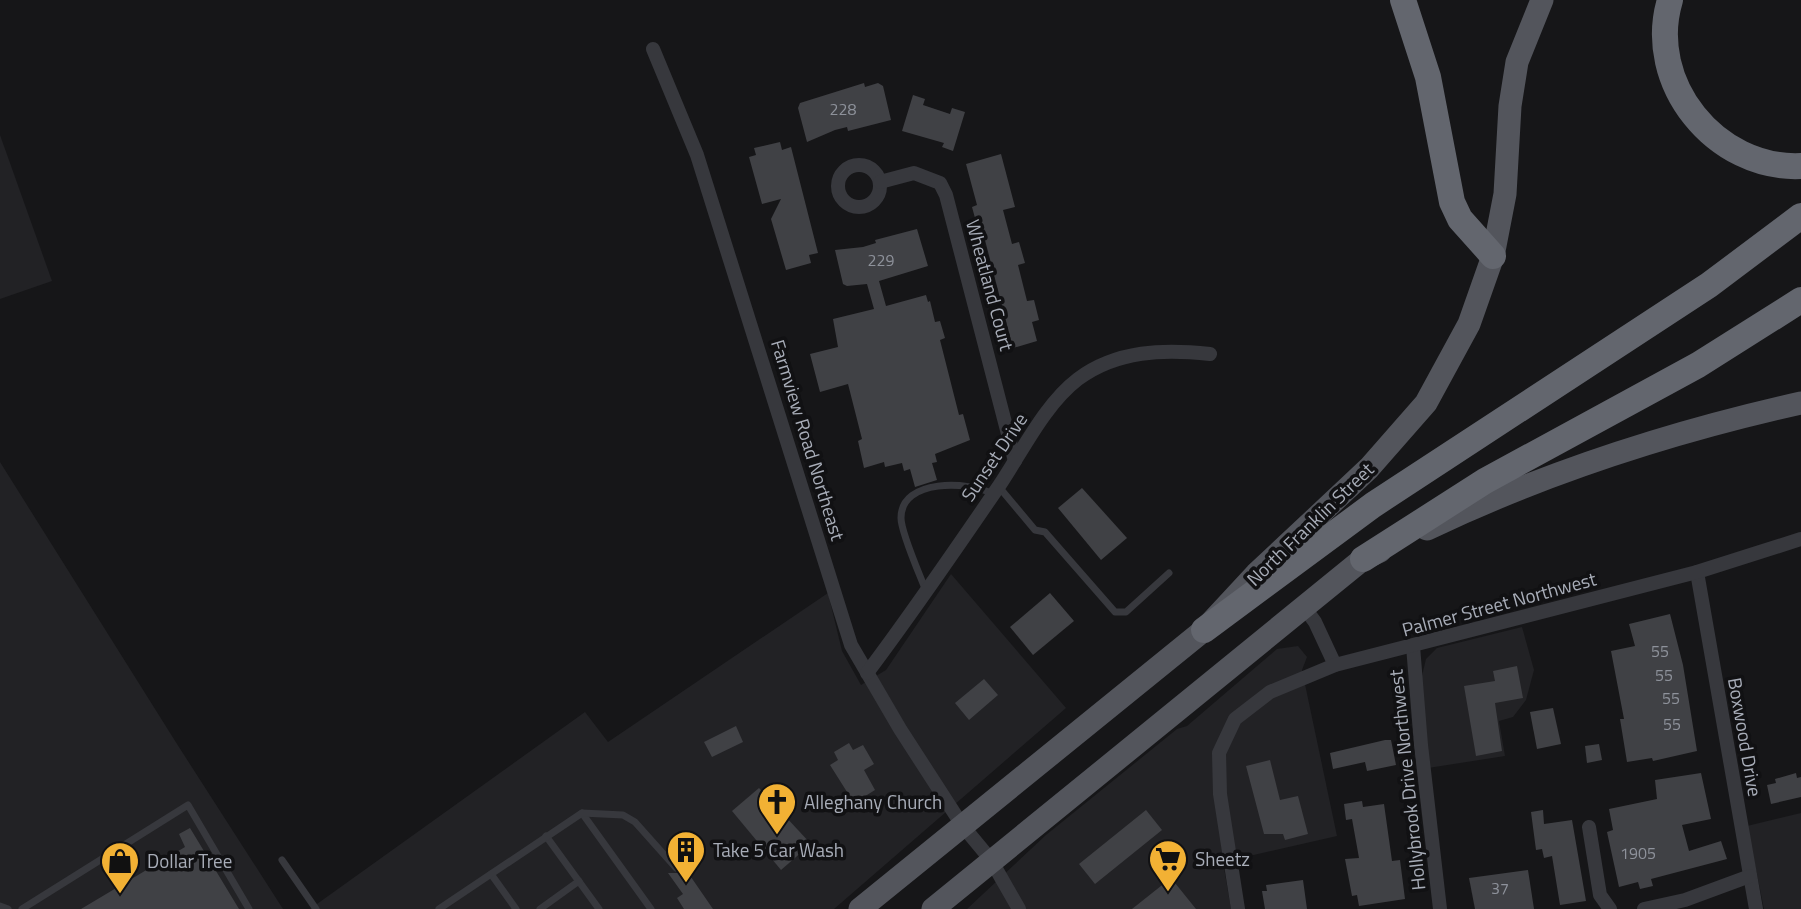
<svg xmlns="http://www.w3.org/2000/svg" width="1801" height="909" viewBox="0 0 1801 909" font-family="'Titillium Web',sans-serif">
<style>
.built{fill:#222225}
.building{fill:#404145}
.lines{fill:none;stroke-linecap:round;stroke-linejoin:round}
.service{stroke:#37383d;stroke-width:7}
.minor{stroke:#37383d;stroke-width:14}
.primary{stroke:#53555c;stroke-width:23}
.motorway{stroke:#63666e;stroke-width:26}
.labels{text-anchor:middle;stroke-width:7;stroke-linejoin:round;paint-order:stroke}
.number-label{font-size:16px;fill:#8e929b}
.street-label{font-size:19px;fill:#a8adb8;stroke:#111113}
.poi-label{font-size:19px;fill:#a8adb8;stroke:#111113;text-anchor:start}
</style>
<rect width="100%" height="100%" fill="#161618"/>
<g class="built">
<polygon points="0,135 52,281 0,299"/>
<polygon points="0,462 177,744 283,909 0,909"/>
<polygon points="951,574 1066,708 834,909 310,909 585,712 608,742 828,593 842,651 861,685 886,670"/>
<polygon points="1522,627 1534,670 1526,700 1513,717 1499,721 1505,756 1428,768 1421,680 1426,659 1437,648"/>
<polygon points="1298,646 1307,657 1302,670 1337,836 1223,862 1231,909 967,909 1046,835 1177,729 1187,726 1277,649"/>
<polygon points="1801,813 1801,909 1764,909 1747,826"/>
</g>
<g class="building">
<polygon points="864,83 865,87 878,83 883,86 891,120 848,131 847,127 835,130 807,142 798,108 800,103"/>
<polygon points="913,95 925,99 923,105 950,114 952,108 965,112 953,151 942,147 944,143 902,131"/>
<polygon points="780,142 782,150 791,147 818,253 809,255 811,263 786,270 771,219 781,199 762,204 749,157 756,155 754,148"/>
<polygon points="1001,154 1015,207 1003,210 1012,244 1019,242 1025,263 1018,265 1027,301 1034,300 1039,320 1032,322 1037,341 1013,348 979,217 975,218 972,207 977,205 966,164"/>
<polygon points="917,229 928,266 879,281 886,306 926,295 928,302 930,301 935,322 940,321 945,338 940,340 959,415 963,414 970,440 935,454 937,462 932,463 937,480 915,487 910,469 904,471 902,463 885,467 884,462 864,468 858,441 862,439 848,384 820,392 810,354 838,347 833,319 874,309 867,284 847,286 843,284 835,250 863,247 876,243 875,240"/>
<polygon points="1082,488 1127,538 1101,560 1058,508"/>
<polygon points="1050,593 1074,621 1033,655 1010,627"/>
<polygon points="1670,614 1683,665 1697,751 1653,761 1652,758 1627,762 1620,719 1624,719 1611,651 1635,646 1629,624"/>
<polygon points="1517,666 1523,698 1495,703 1502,751 1476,756 1464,686 1495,681 1493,671"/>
<polygon points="984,679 998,695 969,720 955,703"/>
<polygon points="1553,708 1561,744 1537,749 1530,712"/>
<polygon points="736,726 743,742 712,757 704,742"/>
<polygon points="1385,740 1391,740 1396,765 1367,771 1365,762 1333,769 1330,753"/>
<polygon points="849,743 853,750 863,745 874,764 864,770 875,790 854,803 830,765 838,760 834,752"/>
<polygon points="1599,744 1602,760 1587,763 1585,746"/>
<polygon points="1270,760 1280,800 1298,796 1308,834 1285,840 1283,834 1264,834 1246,766"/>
<polygon points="1701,773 1711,819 1682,825 1689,851 1721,841 1727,859 1651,879 1653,886 1640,889 1638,882 1619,887 1607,832 1613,830 1609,809 1657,799 1655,780"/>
<polygon points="1796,773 1797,778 1801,777 1801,797 1771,804 1767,785 1776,783 1775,779"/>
<polygon points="759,788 811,844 781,870 732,811"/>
<polygon points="1362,801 1363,807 1384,804 1392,861 1400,860 1405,899 1359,906 1357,895 1352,896 1345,859 1359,858 1352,819 1346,820 1344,804"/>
<polygon points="1146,810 1162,830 1095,884 1079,864"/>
<polygon points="1543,810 1544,824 1572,820 1586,901 1560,905 1552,856 1544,858 1542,849 1536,850 1531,812"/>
<polygon points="190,828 239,909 81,909 185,847 179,834"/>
<polygon points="682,864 713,909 684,909 677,898 683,894 668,873 680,873"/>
<polygon points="1528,870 1534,909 1475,909 1469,878"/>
<polygon points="1171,878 1196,909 1132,909"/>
<polygon points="1303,880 1307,909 1265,909 1262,891 1267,891 1266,885"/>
</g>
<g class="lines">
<g class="service">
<polyline points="999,487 1035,530 1045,532 1115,612 1126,612 1169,573"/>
<path d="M926 591C920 575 901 533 901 518 901 478 969 481 993 494"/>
<polyline points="582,813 651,909"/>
<polyline points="546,836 599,909"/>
<polyline points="282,860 316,909"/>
<polyline points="491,874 516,909"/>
<polyline points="0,906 8,909"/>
<polyline points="22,909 188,805 249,909"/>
<polyline points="439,909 582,813 623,815 635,822 676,868"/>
<polyline points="540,909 579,881"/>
</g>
<g class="minor">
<polyline points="653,49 697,155 851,645 900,729 962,825 991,860 1019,909"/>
<circle cx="859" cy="186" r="21"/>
<polyline points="880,182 914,173 940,183 946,195 1015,461"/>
<polyline points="1697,572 1756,909"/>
<polyline points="1304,607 1315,622 1335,665"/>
<polyline points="1413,646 1421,745 1440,909"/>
<path d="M867 673C913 612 956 549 999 486 1022 452 1044 405 1078 379 1117 350 1164 349 1210 354"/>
<polyline points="1589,827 1600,895 1610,909"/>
<polyline points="1238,909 1220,794 1219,753 1235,719 1270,692 1335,665 1697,572 1801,539"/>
<polyline points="1644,909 1685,900 1750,876"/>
</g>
<g class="primary">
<path d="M1427 529C1547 472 1671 432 1801 403"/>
<polyline points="860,909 1204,630 1256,574 1369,468 1426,403 1469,324 1493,256 1505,194 1510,106 1517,62 1542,0"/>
<polyline points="933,909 1363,559 1380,551"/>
</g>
<g class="motorway">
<polyline points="1403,0 1428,77 1452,202 1460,219 1493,256"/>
<path d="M1670 0C1645 83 1716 170 1801 166"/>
<polyline points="1363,559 1485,481 1698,365 1801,300"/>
<polyline points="1204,630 1373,505 1709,285 1801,216"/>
</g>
</g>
<defs>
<symbol id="church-pin" viewBox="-11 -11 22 30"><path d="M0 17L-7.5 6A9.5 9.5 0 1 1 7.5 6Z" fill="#f2b134" stroke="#111113"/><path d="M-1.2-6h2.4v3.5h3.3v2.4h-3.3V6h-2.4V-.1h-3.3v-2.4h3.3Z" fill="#111"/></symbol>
<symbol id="building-pin" viewBox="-11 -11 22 30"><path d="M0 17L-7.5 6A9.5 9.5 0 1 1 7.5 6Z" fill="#f2b134" stroke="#111113"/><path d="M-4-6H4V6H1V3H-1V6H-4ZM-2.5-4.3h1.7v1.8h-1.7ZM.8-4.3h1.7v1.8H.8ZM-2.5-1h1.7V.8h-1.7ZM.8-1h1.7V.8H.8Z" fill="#111"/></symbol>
<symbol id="supermarket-pin" viewBox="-11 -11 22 30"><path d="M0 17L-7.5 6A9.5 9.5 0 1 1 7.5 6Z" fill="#f2b134" stroke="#111113"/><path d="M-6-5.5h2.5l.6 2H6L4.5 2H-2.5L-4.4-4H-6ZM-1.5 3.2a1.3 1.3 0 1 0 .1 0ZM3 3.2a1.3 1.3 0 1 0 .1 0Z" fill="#111"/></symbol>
<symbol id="shop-pin" viewBox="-11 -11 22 30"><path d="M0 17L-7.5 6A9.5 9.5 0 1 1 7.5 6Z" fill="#f2b134" stroke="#111113"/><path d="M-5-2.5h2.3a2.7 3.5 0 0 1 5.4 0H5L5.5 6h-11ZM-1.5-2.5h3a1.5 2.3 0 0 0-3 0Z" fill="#111"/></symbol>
</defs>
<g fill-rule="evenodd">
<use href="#church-pin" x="755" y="780" width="44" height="60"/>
<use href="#building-pin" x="664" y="828" width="44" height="60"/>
<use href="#supermarket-pin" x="1146" y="837" width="44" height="60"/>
<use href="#shop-pin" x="98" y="839" width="44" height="60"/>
</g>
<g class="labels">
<g class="number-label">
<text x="843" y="115">228</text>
<text x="881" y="266">229</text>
<text x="1660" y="657">55</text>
<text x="1664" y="681">55</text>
<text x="1671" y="704">55</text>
<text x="1672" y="730">55</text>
<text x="1638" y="859">1905</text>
<text x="1500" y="894">37</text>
</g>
<g class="street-label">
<text transform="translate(990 285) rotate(75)" y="7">Wheatland Court</text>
<text transform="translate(808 440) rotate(73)" y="7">Farmview Road Northeast</text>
<text transform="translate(994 457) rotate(-56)" y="7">Sunset Drive</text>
<text transform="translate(1310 524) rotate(-44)" y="7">North Franklin Street</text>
<text transform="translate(1499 604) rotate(-15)" y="7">Palmer Street Northwest</text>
<text transform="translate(1745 737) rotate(80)" y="7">Boxwood Drive</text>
<text transform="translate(1407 780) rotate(-96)" y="7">Hollybrook Drive Northwest</text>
</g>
<g class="poi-label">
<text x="804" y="809">Alleghany Church</text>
<text x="713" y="857">Take 5 Car Wash</text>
<text x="1195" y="866">Sheetz</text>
<text x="147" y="868">Dollar Tree</text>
</g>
</g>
</svg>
